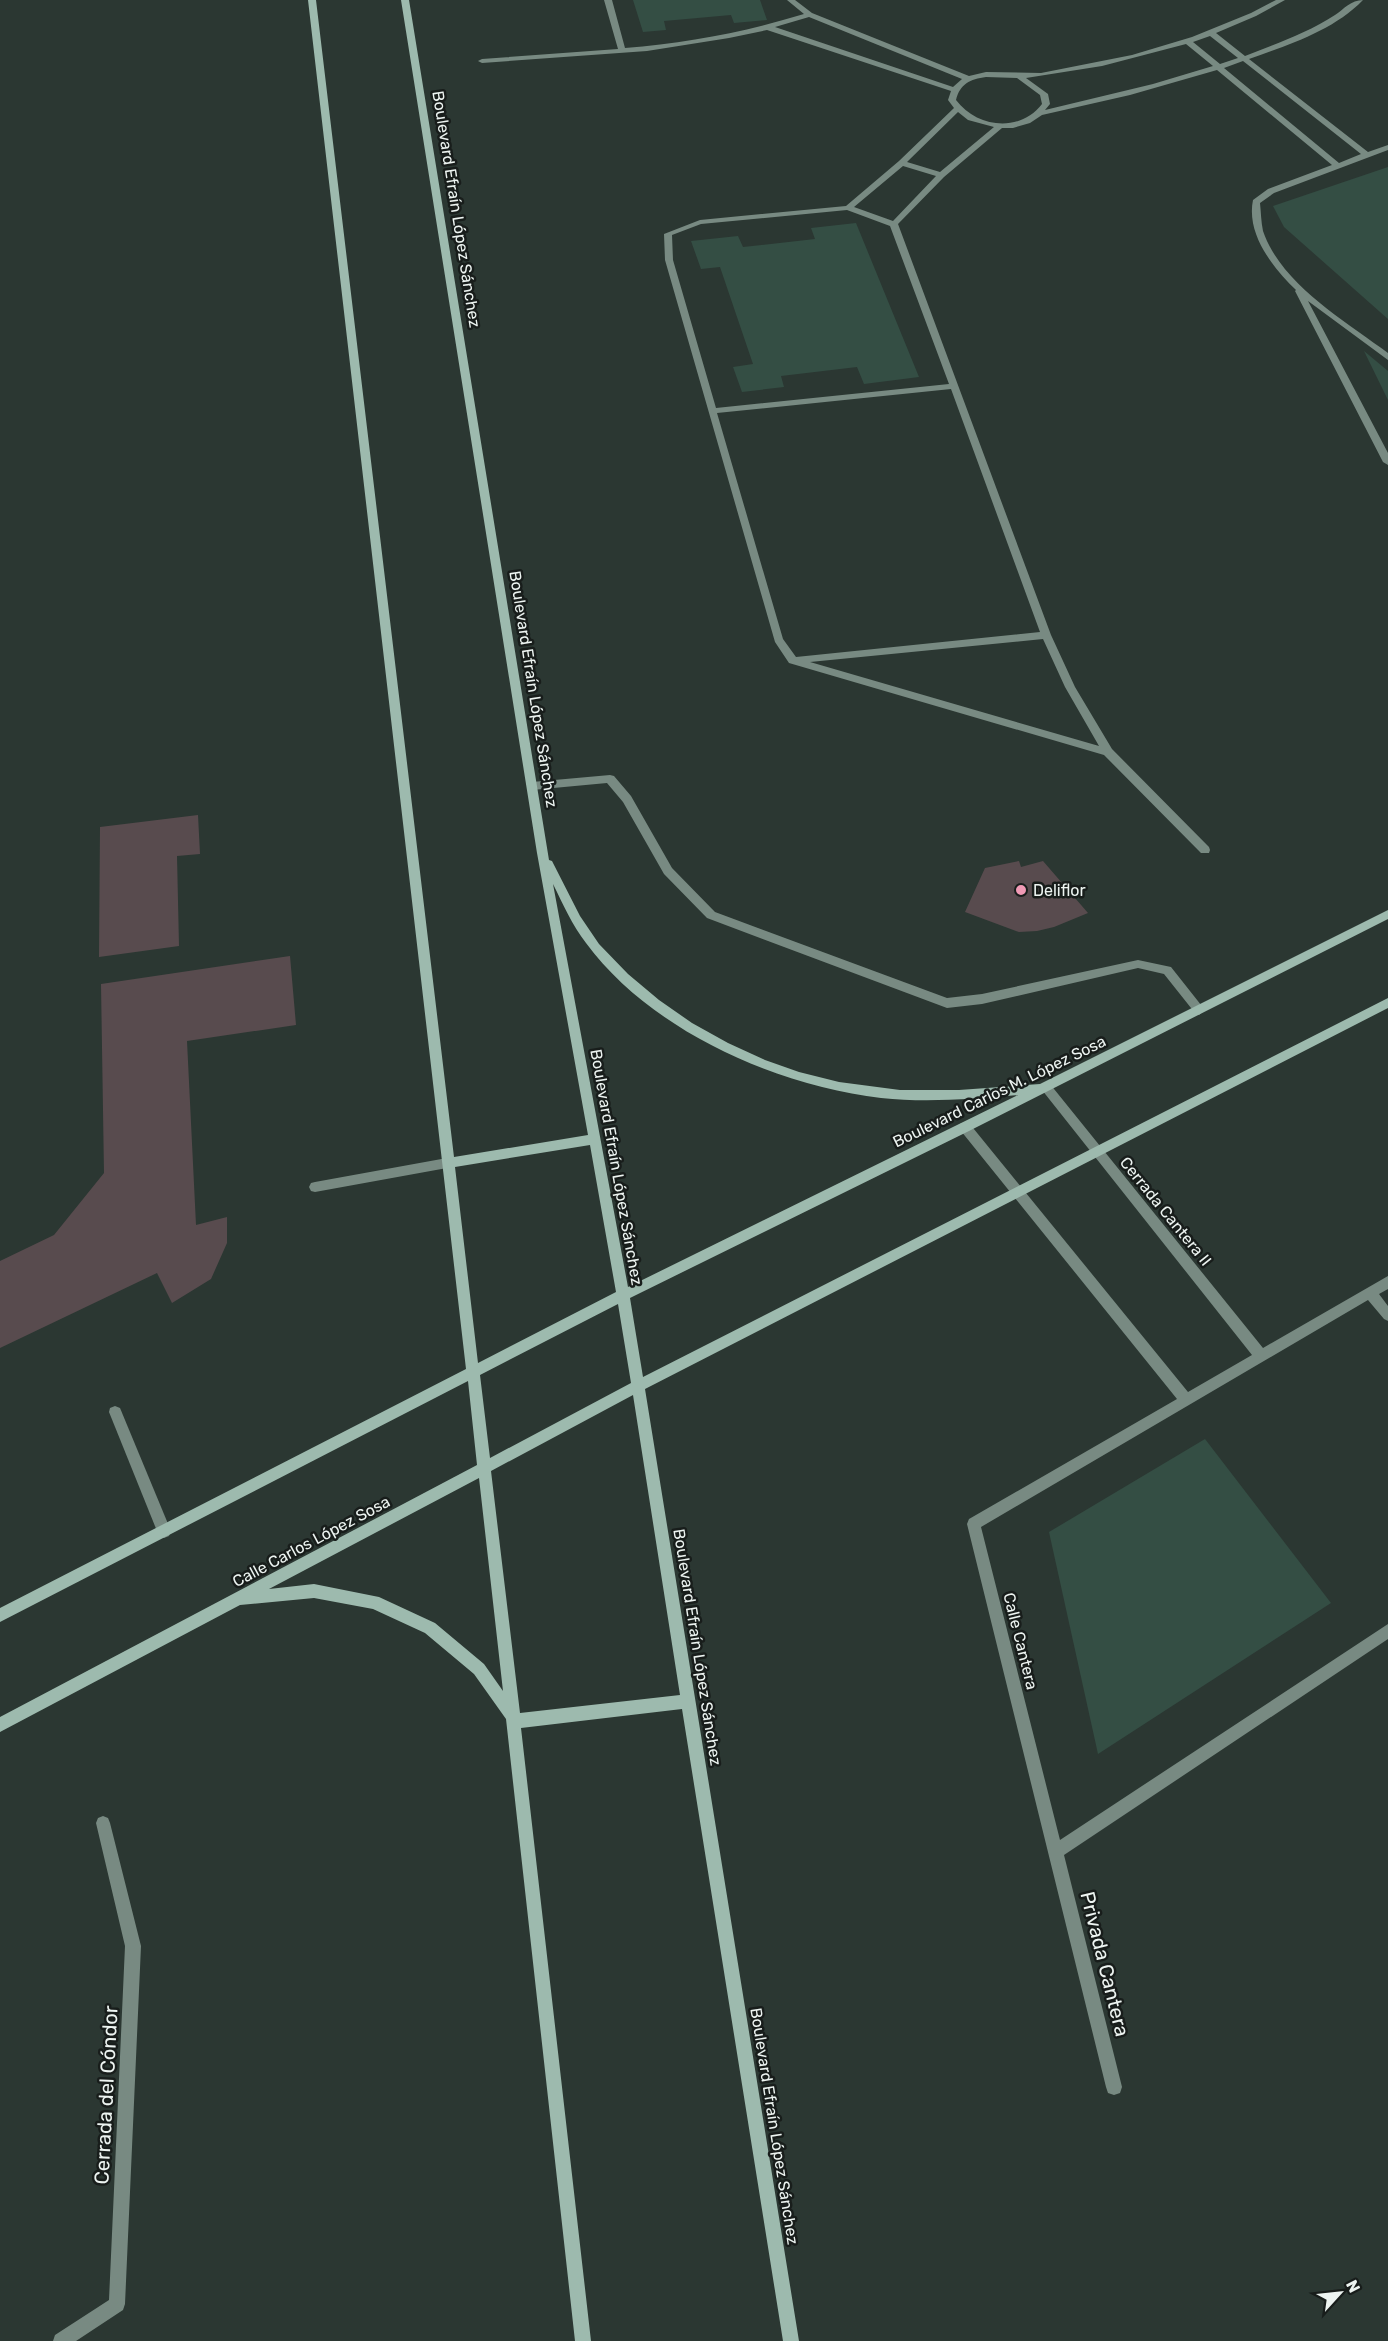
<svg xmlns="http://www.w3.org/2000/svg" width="1388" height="2341" viewBox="0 0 1388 2341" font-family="Rubik,sans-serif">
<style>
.green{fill:#344e44}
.building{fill:#584b4e}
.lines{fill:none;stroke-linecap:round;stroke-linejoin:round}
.lane{fill:#788a82;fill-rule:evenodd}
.street{fill:#788a82;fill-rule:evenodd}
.secondary{fill:#9dbaae;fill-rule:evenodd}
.poi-dot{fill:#f09ab5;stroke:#181d1b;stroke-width:2}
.labels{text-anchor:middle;stroke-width:5;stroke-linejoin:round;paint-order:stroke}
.street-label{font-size:16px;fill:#edf4f1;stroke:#181d1b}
.poi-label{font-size:16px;fill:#edf4f1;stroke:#181d1b;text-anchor:start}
.near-street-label{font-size:20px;fill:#edf4f1;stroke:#181d1b}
</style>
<rect width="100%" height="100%" fill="#2b3732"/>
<g class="green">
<polygon points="633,0 760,0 767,20 734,23 731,15 664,21 666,30 643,32"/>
<polygon points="1388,167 1388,319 1284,227 1273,206"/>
<polygon points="856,223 919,377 864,384 857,367 781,376 784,387 742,392 733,367 753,364 720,267 701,269 691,241 738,236 743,247 815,239 811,228"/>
<polygon points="1364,351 1388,371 1388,400"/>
<polygon points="1205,1439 1331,1603 1098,1754 1049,1532"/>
</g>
<g class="building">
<polygon points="198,815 200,854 177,856 179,946 99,957 100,827"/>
<polygon points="1019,861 1021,867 1043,861 1088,913 1054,927 1037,931 1019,932 965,912 985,868"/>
<polygon points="290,956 296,1025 187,1041 196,1225 227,1217 227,1243 211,1279 172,1303 157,1273 0,1348 0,1261 54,1235 104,1173 101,984"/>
</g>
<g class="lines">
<g class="lane">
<polygon points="610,775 614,776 631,796 672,868 715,912 947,998 982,994 1138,960 1171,967 1205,1010 1199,1015 1195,1013 1164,974 1138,968 982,1004 947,1008 707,918 664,874 623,802 607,783 532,790 527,786 532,782"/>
<polygon points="447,1158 451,1159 453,1163 451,1167 447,1168 315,1192 311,1191 309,1187 311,1183 315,1182"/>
<polygon points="115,1406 120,1408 171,1531 169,1536 164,1538 159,1536 109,1412 110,1408"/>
</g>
<g class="street">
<path d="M604 0H612L625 48C686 43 745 32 804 14L787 0H795L812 13 969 76 986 72 1041 73 1132 55 1192 37 1251 13 1276 0H1285L1256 16 1216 33 1245 56C1276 44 1307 33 1335 15 1344 9 1351 0 1363 0 1333 31 1288 45 1249 59L1368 152 1388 145V150L1274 193 1260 203C1261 212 1261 222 1263 231 1281 284 1345 321 1388 353V360L1308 301 1388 453V465L1383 462 1295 291 1296 290C1273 268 1246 234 1253 200L1268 189 1332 165 1217 70 1130 95 1042 115 1030 123 1013 128H1002L944 177 898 224 1051 635 1075 687 1112 749 1209 847 1210 850 1209 853H1201L1104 755 789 663 775 642 665 260 664 234 700 220 846 206 899 161 954 108 948 100 951 91 767 30 729 38 647 51 482 63 478 61 482 59 618 49ZM809 17 962 79 953 87 775 27ZM1210 36 1238 58 1220 64 1193 42ZM1186 44 1213 66 1153 84 1045 110 1050 104 1048 94 1026 78 1102 66ZM1243 61 1361 154 1339 163 1224 68ZM986 77 1017 78 1040 95 1042 104C1020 133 977 128 956 100 960 84 970 79 986 77ZM958 112 968 120 994 127 940 172 907 162ZM903 166 936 176 893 221 854 207ZM847 210 890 226 949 384 716 408 673 260 672 235 701 224ZM951 389 1040 632 796 657 783 639 717 413ZM1043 639 1065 687 1099 746 810 662Z"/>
<polygon points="1046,1082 1050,1084 1263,1348 1388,1276 1388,1289 1379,1294 1388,1306 1388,1321 1384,1319 1368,1300 981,1527 1060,1840 1388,1624 1388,1639 1064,1855 1122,2087 1120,2093 1114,2095 1108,2093 1106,2087 967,1524 969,1519 1177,1399 961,1131 959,1127 961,1123 969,1123 1188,1392 1252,1355 1042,1090 1040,1087 1042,1084"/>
<polygon points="103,1816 108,1818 110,1823 141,1946 125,2304 123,2310 76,2341 53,2341 55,2335 109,2300 125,1946 96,1823 98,1818"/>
</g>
<path class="secondary" d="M308 0H316L454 1157 588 1135 537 853 401 0H409L549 860 552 861 580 916 599 944 628 974 659 1000 692 1023 728 1043 765 1060 799 1072 839 1082 900 1090H959L1040 1084 1388 910V919L969 1131 630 1298 643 1377 1388 998V1008L645 1389 799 2341H783L682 1709 521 1728 591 2341H575L506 1719 474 1674 425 1633 373 1609 314 1598 240 1605 0 1732V1717L477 1465 468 1381 0 1622V1608L466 1369ZM553 884C563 904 572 925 586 943 650 1030 776 1086 881 1098 927 1103 972 1099 1018 1095L628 1287ZM590 1145 616 1292 478 1363 455 1167ZM618 1304 631 1383 490 1458 480 1375ZM633 1395 680 1695 520 1713 491 1471ZM479 1478 503 1691 484 1664 435 1623 379 1597 314 1584 269 1589Z"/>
</g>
<circle class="poi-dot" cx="1021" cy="890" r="6"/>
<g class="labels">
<g class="street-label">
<text transform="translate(457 209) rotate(81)" y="6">Boulevard Efraín López Sánchez</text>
<text transform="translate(534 689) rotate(81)" y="6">Boulevard Efraín López Sánchez</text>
<text transform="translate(999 1091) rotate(-26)" y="6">Boulevard Carlos M. López Sosa</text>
<text transform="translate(617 1167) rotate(80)" y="6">Boulevard Efraín López Sánchez</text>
<text transform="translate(1166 1211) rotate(51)" y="6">Cerrada Cantera II</text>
<text transform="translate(311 1541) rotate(-28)" y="6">Calle Carlos López Sosa</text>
<text transform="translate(1021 1641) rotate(76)" y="6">Calle Cantera</text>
<text transform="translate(698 1647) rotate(81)" y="6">Boulevard Efraín López Sánchez</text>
<text transform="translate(775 2126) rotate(81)" y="6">Boulevard Efraín López Sánchez</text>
</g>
<g class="poi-label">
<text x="1033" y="896">Deliflor</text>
</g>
<g class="near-street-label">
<text transform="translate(1105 1964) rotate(76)" y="7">Privada Cantera</text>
<text transform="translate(106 2095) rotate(-87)" y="7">Cerrada del Cóndor</text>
</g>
</g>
<g transform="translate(1340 2293) rotate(63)" stroke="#181d1b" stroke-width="4.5" paint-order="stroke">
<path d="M0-4.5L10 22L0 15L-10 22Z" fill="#edf4f1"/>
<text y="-9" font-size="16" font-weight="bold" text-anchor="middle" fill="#edf4f1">N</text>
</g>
</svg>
